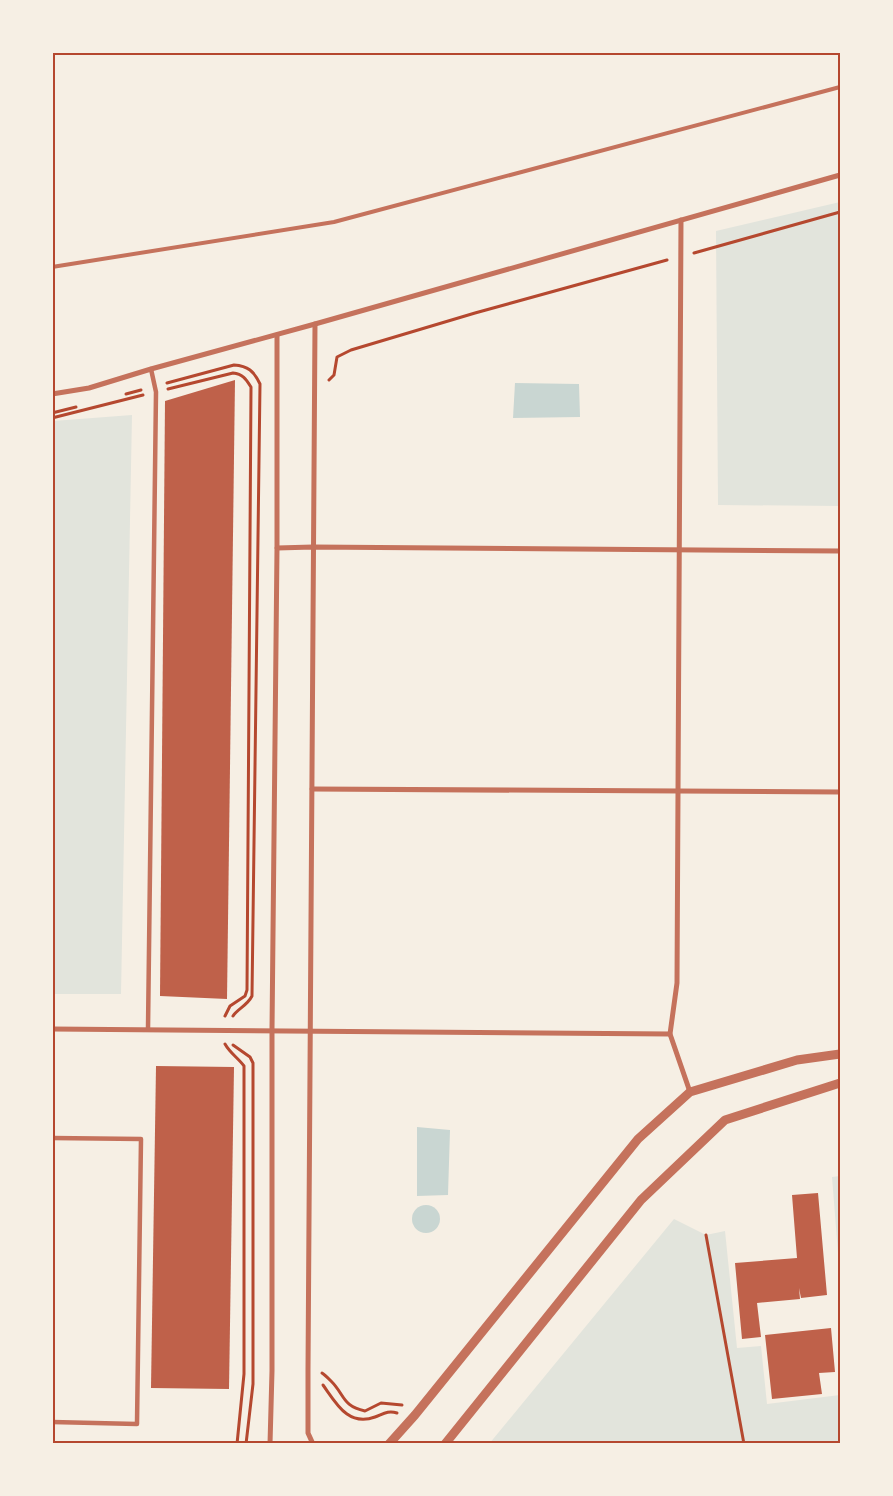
<svg xmlns="http://www.w3.org/2000/svg" width="893" height="1496" viewBox="0 0 893 1496" font-family="Barlow,sans-serif">
<style>
.green{fill:#e2e4dc}
.water{fill:#c9d6d2}
.building{fill:#bf614a}
.lines{fill:none;stroke-linecap:round;stroke-linejoin:round}
.path{stroke:#b5482f;stroke-width:3}
.service{stroke:#c5725c;stroke-width:4}
.pedestrian{stroke:#c5725c;stroke-width:4.5}
.minor{stroke:#c5725c;stroke-width:5}
.tertiary{stroke:#c5725c;stroke-width:9}
.neatline{fill:none;stroke:#b5482f;stroke-width:2}
</style>
<rect width="100%" height="100%" fill="#f6efe4"/>
<g class="green">
<polygon points="840,202 840,506 718,505 716,231"/>
<polygon points="132,415 121,994 53,994 53,421"/>
<polygon points="840,1176 840,1278 832,1177"/>
<polygon points="674,1219 706,1235 725,1231 737,1348 761,1346 767,1404 840,1395 840,1443 489,1444"/>
</g>
<g class="water">
<polygon points="515,383 579,384 580,417 513,418"/>
<polygon points="417,1127 450,1130 448,1195 417,1196"/>
<circle cx="426" cy="1219" r="14"/>
</g>
<g class="building">
<polygon points="235,380 227,999 160,996 165,401"/>
<polygon points="156,1066 234,1067 229,1389 151,1388"/>
<polygon points="818,1193 827,1295 801,1298 799,1288 800,1299 757,1303 761,1337 742,1339 735,1263 797,1258 792,1195"/>
<polygon points="831,1328 835,1372 819,1373 822,1394 772,1399 765,1335"/>
</g>
<g class="lines">
<g class="path">
<polyline points="694,253 840,212"/>
<polyline points="329,380 334,375 337,357 351,350 475,313 667,260"/>
<path d="M167 383 234 365C248 366 254 371 260 384L252 996C247 1006 237 1009 233 1016"/>
<path d="M168 389 233 373C243 374 246 379 251 387L247 990 245 996 230 1006 225 1016"/>
<polyline points="126,394 141,390"/>
<polyline points="52,413 76,407"/>
<polyline points="52,418 143,395"/>
<path d="M225 1044C230 1053 238 1058 244 1066V1374L237 1444"/>
<polyline points="233,1045 250,1057 253,1063 253,1384 246,1444"/>
<polyline points="706,1235 744,1444"/>
<path d="M322 1373C325 1375 328 1378 331 1381 345 1395 342 1406 365 1411L381 1403 402 1405"/>
<path d="M323 1385C336 1403 348 1427 375 1417 383 1414 388 1410 397 1413"/>
</g>
<polyline class="service" points="52,267 334,222 840,87"/>
<g class="pedestrian">
<polyline points="148,1029 156,392 151,369"/>
<polyline points="52,1138 141,1139 137,1424 52,1422"/>
</g>
<g class="minor">
<polyline points="681,220 677,983 670,1034 690,1092"/>
<polyline points="52,394 89,388 151,369 315,324 840,175"/>
<polyline points="277,548 313,547 840,551"/>
<polyline points="312,789 840,792"/>
<polyline points="52,1029 670,1034"/>
<polyline points="270,1444 272,1371 272,1030 277,548 277,335"/>
<polyline points="313,1444 308,1433 308,1370 315,324"/>
</g>
<g class="tertiary">
<polyline points="389,1444 415,1415 638,1139 690,1092 797,1060 840,1054"/>
<polyline points="445,1444 641,1200 725,1120 840,1083"/>
</g>
</g>
<rect width="893" height="1496" fill="none" stroke="#f6efe4" stroke-width="108"/>
<rect x="54" y="54" width="785" height="1388" class="neatline"/>
</svg>
